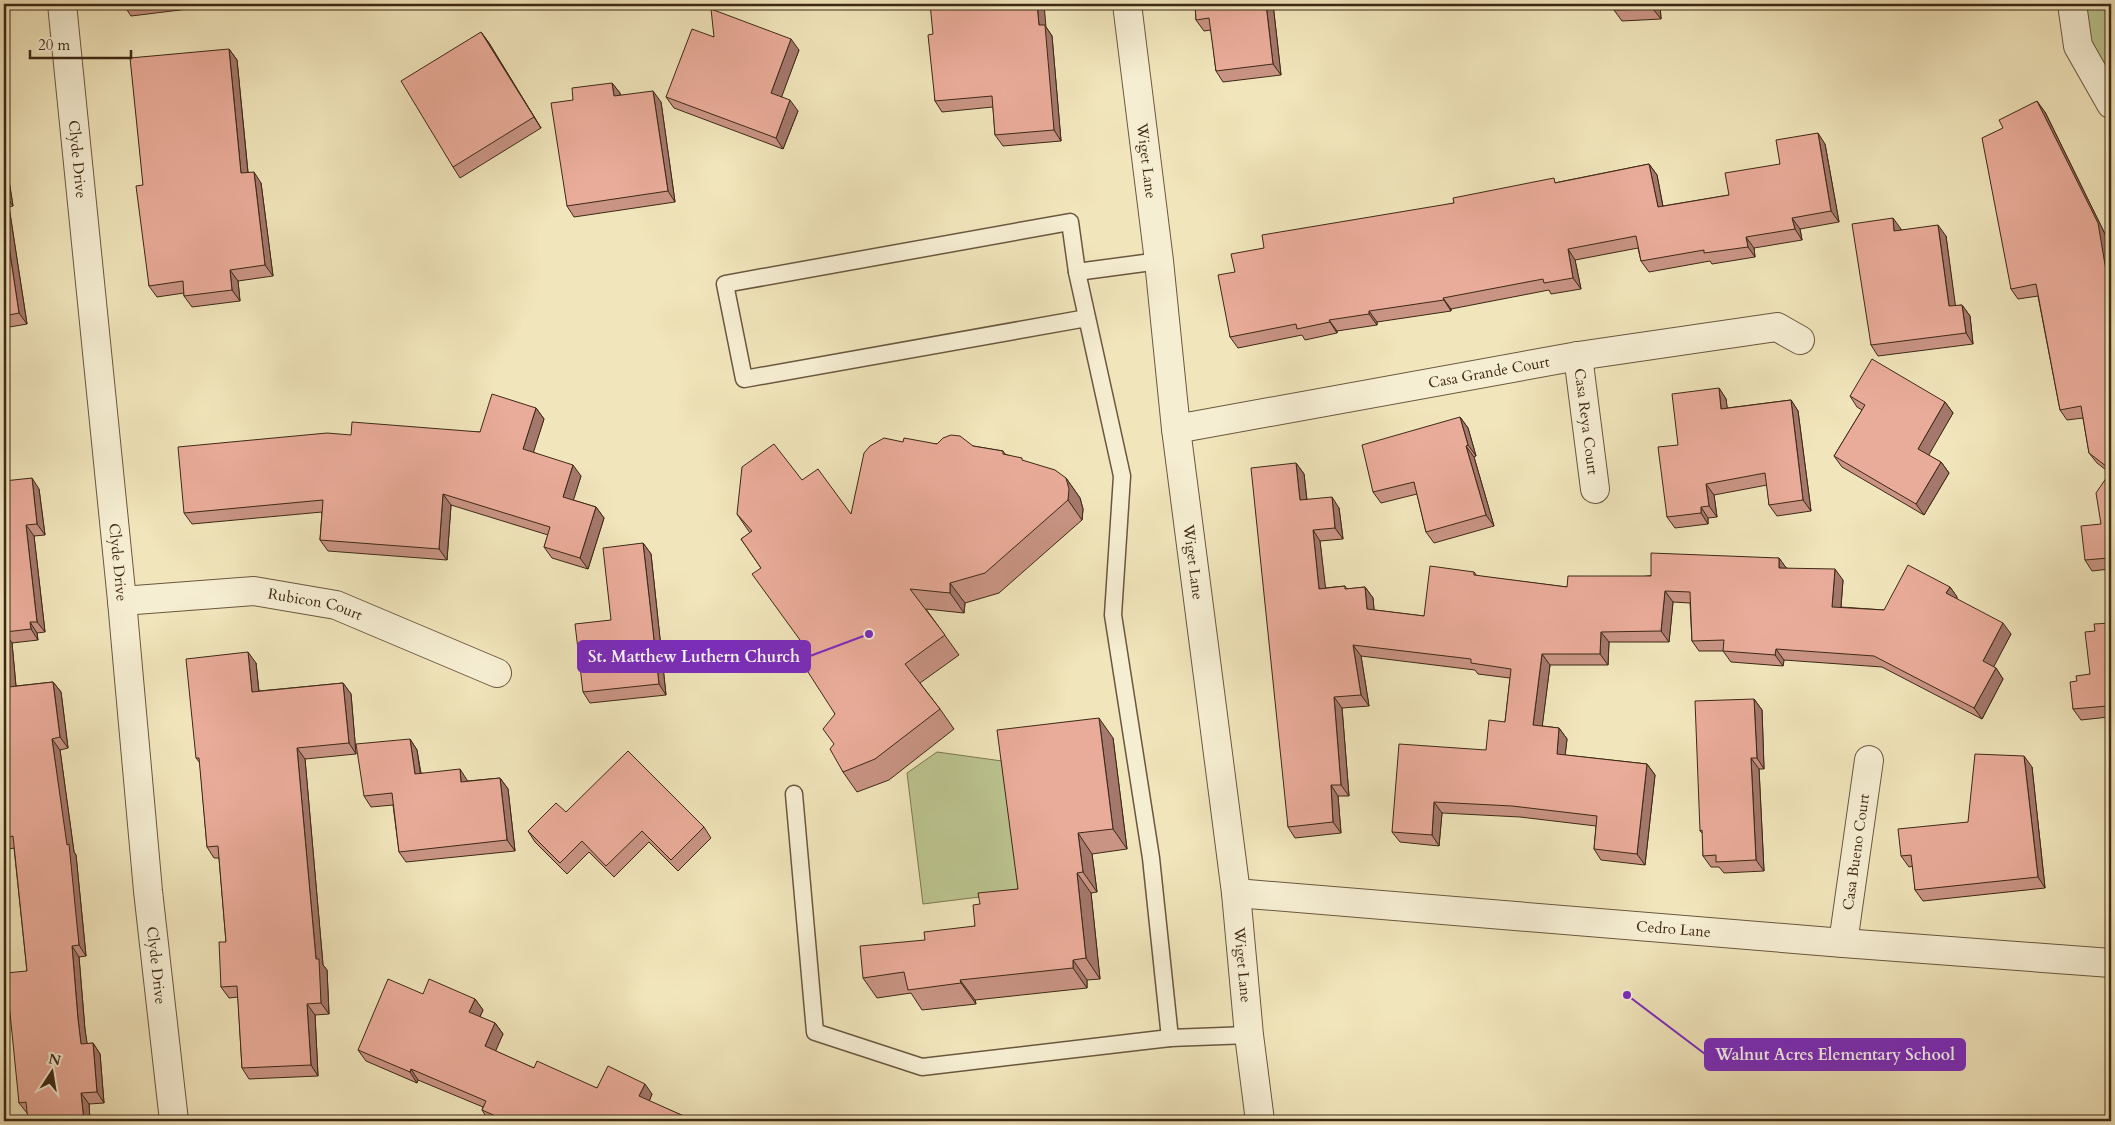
<svg xmlns="http://www.w3.org/2000/svg" width="2115" height="1125" viewBox="0 0 2115 1125" font-family="Cardo,serif">
<style>
.green{fill:#bbc48f;stroke:#7c7652}
.lines{fill:none;stroke-linecap:round;stroke-linejoin:round}
.lane-casing{stroke:#6a573e;stroke-width:19}
.street-casing{stroke:#6a573e;stroke-width:30}
.lane{stroke:#f6eed3;stroke-width:16}
.street{stroke:#f6eed3;stroke-width:28}
.wall{fill:#c99484;stroke:#3d2815}
.shaded-wall{fill:#a4786c;stroke:#3d2815}
.building{fill:#eaac9a;stroke:#3d2815}
.labels{text-anchor:middle;stroke-width:4;stroke-linejoin:round;paint-order:stroke}
.street-label{font-size:15px;fill:#3d2815;stroke:#f6eed3}
.leader{fill:none;stroke:#7b2cbf;stroke-width:2}
.callout-dot{fill:#7b2cbf;stroke:#f6eed3;stroke-width:2}
.callout{fill:#7b2cbf;stroke:#7b2cbf;stroke-width:2}
.callout-label{font-size:16px;text-anchor:middle;font-weight:bold;fill:#fff}
</style>
<rect width="100%" height="100%" fill="#f1e5bb"/>
<filter id="stains"><feTurbulence type="fractalNoise" baseFrequency=".004" numOctaves="4"/><feColorMatrix values="0 0 0 0 .2 0 0 0 0 .09 0 0 0 0 .02 0 0 0 .5 -.17"/></filter>
<radialGradient id="worn" r=".72"><stop offset=".6" stop-color="#630" stop-opacity="0"/><stop offset="1" stop-color="#630" stop-opacity=".3"/></radialGradient>
<g class="green">
<polygon points="2072,4 2111,4 2111,81 2099,83"/>
<polygon points="937,752 1002,761 1020,892 923,904 907,773"/>
</g>
<g class="lines">
<defs>
<g id="lane">
<polyline points="1077,272 1159,261"/>
<polyline points="1087,318 744,379 725,284 1070,222 1077,272 1122,476 1113,615 1151,858 1170,1038"/>
<polyline points="794,794 815,1032 922,1067 1170,1038 1249,1035"/>
</g>
<g id="street">
<path id="s1" d="M62 4 122 601 148 891 174 1121"/>
<path id="s2" d="M1127 4 1159 261 1176 429 1236 893 1249 1035 1260 1121"/>
<polyline points="2072,4 2078,46 2111,104"/>
<path id="s3" d="M1578 356 1595 489"/>
<path id="s4" d="M1176 429 1578 356 1777 327 1800 340"/>
<path id="s5" d="M122 601 254 591 336 605 497 673"/>
<path id="s6" d="M1236 893 1843 943 2111 963"/>
<path id="s7" d="M1843 943 1869 760"/>
</g>
</defs>
<use href="#lane" class="lane-casing"/>
<use href="#street" class="street-casing"/>
<use href="#lane" class="lane"/>
<use href="#street" class="street"/>
</g>
<g class="wall">
<polygon points="123,4 221,4 221,5 131,16"/>
<polygon points="1195,4 1273,4 1281,75 1223,82 1216,71 1211,30 1204,31 1196,20"/>
<polygon points="1614,4 1660,4 1661,19 1622,21 1614,10"/>
<polygon points="1046,27 1052,36 1061,141 1003,146 995,135 993,107 942,112 935,101 933,34"/>
<polygon points="481,32 489,43 541,128 460,178 453,167"/>
<polygon points="714,37 799,50 781,96 798,111 783,149 674,108 666,97"/>
<polygon points="229,49 237,60 248,172 261,183 273,276 238,281 240,301 192,307 184,296 184,293 157,297 149,286 143,185"/>
<polygon points="612,83 620,93 620,95 661,102 675,202 574,217 567,206"/>
<polygon points="2045,112 2105,234 2111,268 2111,576 2110,569 2092,571 2085,560 2101,524 2110,473 2097,463 2089,453 2083,418 2067,420 2060,410 2038,296 2018,299 2011,289"/>
<polygon points="1825,144 1839,222 1800,229 1802,240 1754,248 1755,257 1712,264 1710,261 1649,272 1641,261 1638,248 1575,260 1581,289 1551,294 1549,290 1451,309 1451,311 1377,322 1377,325 1337,331 1337,333 1305,340 1302,335 1238,348 1230,337 1235,272 1264,248 1454,203 1649,164 1657,175 1663,206 1729,195 1780,164"/>
<polygon points="4,149 13,206 9,207 27,324 4,328"/>
<polygon points="1901,229 1901,230 1946,236 1955,306 1962,305 1970,316 1973,344 1878,356 1871,345"/>
<polygon points="1719,388 1726,399 1727,408 1791,400 1798,411 1811,511 1777,516 1769,505 1767,485 1714,495 1717,517 1708,518 1708,524 1675,528 1667,517 1678,445"/>
<polygon points="1850,396 1945,402 1953,413 1928,455 1941,462 1949,473 1924,515 1842,467 1834,456 1862,410 1857,407"/>
<polygon points="536,408 544,419 533,452 581,476 573,500 596,507 604,518 588,569 552,558 544,547 548,535 451,505 447,560 328,551 320,540 322,512 192,524 184,513 351,435 480,432"/>
<polygon points="1460,417 1468,428 1476,456 1474,457 1494,526 1434,543 1426,532 1417,494 1381,503 1373,492"/>
<polygon points="903,442 973,446 1003,451 1005,454 1066,478 1080,498 1083,509 1082,520 999,593 965,603 964,613 926,609 959,655 920,683 940,709 954,729 889,780 857,792 843,772 834,745 835,714 807,652 761,568 741,539 750,533 737,514 802,480 851,514"/>
<polygon points="1296,463 1304,474 1307,500 1339,508 1343,539 1320,541 1325,588 1345,586 1347,589 1365,587 1373,598 1374,610 1424,616 1474,572 1477,576 1567,587 1779,558 1786,568 1843,580 1841,607 1884,610 1950,587 1957,597 1957,599 2011,634 1993,667 1996,668 2003,679 1982,719 1882,667 1784,660 1783,666 1731,662 1723,651 1699,651 1692,641 1690,603 1673,602 1669,642 1609,642 1608,665 1550,665 1542,726 1559,728 1567,739 1565,755 1647,764 1655,775 1645,865 1601,860 1594,849 1596,826 1520,817 1442,813 1439,846 1400,842 1392,832 1486,750 1505,722 1510,678 1478,674 1475,670 1361,656 1369,706 1342,708 1349,796 1338,796 1341,833 1295,838 1288,827"/>
<polygon points="4,481 39,489 45,535 34,536 45,632 37,633 38,640 12,643 16,686 53,682 61,692 68,748 60,750 74,852 76,855 86,956 79,957 85,1030 87,1044 93,1043 100,1054 104,1103 89,1104 90,1121 28,1121 28,1113 27,1113 19,1103 27,971 14,848 4,850"/>
<polygon points="643,543 651,554 666,695 590,703 583,692"/>
<polygon points="2111,623 2111,726 2110,724 2109,717 2081,720 2073,709 2077,681 2090,674 2095,631"/>
<polygon points="256,663 259,691 343,683 351,694 356,754 305,759 323,965 327,970 329,1014 315,1015 318,1076 249,1079 242,1068 238,997 229,998 221,987 226,942 219,858 214,858 207,847 200,763 196,758"/>
<polygon points="1754,699 1762,710 1764,769 1759,769 1764,871 1724,873 1719,867 1711,867 1703,856 1703,834 1700,831"/>
<polygon points="1113,738 1127,849 1092,854 1097,892 1091,893 1100,979 1087,980 1087,988 975,1000 976,1004 922,1010 911,993 877,998 863,978 925,940 975,926 980,904 1018,889"/>
<polygon points="410,739 417,750 421,773 467,780 467,781 500,778 508,789 515,851 406,862 399,852 393,805 371,807 364,796"/>
<polygon points="2032,767 2045,888 1923,901 1915,890 1913,866 1909,867 1901,856 1968,822"/>
<polygon points="566,812 704,827 711,838 678,871 649,842 614,877 589,852 567,874 535,842 528,831"/>
<polygon points="423,994 475,999 483,1010 480,1017 495,1023 503,1034 495,1051 534,1068 597,1088 652,1094 649,1101 695,1121 489,1121 482,1110 483,1107 418,1080 417,1083 366,1061 358,1050"/>
</g>
<g class="shaded-wall">
<polygon points="1037,4 1044,4 1046,27 1052,36 1061,141 1054,130 1039,25"/>
<polygon points="1266,4 1273,4 1281,75 1273,64"/>
<polygon points="1653,4 1660,4 1661,19 1653,9"/>
<polygon points="481,32 489,43 541,128 534,117"/>
<polygon points="791,39 799,50 779,104 771,93"/>
<polygon points="229,49 237,60 249,184 241,173"/>
<polygon points="612,83 620,93 621,107 614,96"/>
<polygon points="653,91 661,102 675,202 668,191"/>
<polygon points="790,100 798,111 783,149 776,138"/>
<polygon points="2037,101 2045,112 2105,234 2111,268 2111,300"/>
<polygon points="1818,133 1825,144 1839,222 1831,211"/>
<polygon points="4,149 13,206 5,195 4,186"/>
<polygon points="1649,164 1657,175 1665,218 1658,207"/>
<polygon points="254,172 261,183 273,276 265,265"/>
<polygon points="4,200 9,207 27,324 19,313 4,214"/>
<polygon points="1792,218 1800,229 1802,240 1795,229"/>
<polygon points="1893,218 1901,229 1902,242 1894,231"/>
<polygon points="1938,225 1946,236 1957,317 1949,306"/>
<polygon points="1746,237 1754,248 1755,257 1748,247"/>
<polygon points="1568,249 1575,260 1581,289 1573,278"/>
<polygon points="230,270 238,281 240,301 232,290"/>
<polygon points="1443,298 1451,309 1451,311 1444,300"/>
<polygon points="1962,305 1970,316 1973,344 1966,333"/>
<polygon points="1369,311 1377,322 1377,325 1369,314"/>
<polygon points="1329,320 1337,331 1337,333 1330,322"/>
<polygon points="1719,388 1726,399 1729,420 1721,409"/>
<polygon points="1791,400 1798,411 1811,511 1803,500"/>
<polygon points="1945,402 1953,413 1926,460 1918,449"/>
<polygon points="536,408 544,419 531,460 523,449"/>
<polygon points="1460,417 1468,428 1476,456 1468,445"/>
<polygon points="1466,446 1474,457 1494,526 1486,515"/>
<polygon points="1941,462 1949,473 1924,515 1916,504"/>
<polygon points="1296,463 1304,474 1308,511 1300,500"/>
<polygon points="573,465 581,476 571,508 563,497"/>
<polygon points="32,478 39,489 45,535 37,524"/>
<polygon points="1066,478 1080,498 1083,509 1082,520 1068,500"/>
<polygon points="1706,484 1714,495 1717,517 1709,506"/>
<polygon points="443,494 451,505 447,560 439,549"/>
<polygon points="1332,497 1339,508 1343,539 1335,528"/>
<polygon points="596,507 604,518 588,569 580,558"/>
<polygon points="1701,507 1708,518 1708,524 1701,513"/>
<polygon points="26,525 34,536 45,632 37,622"/>
<polygon points="1313,530 1320,541 1327,600 1319,589"/>
<polygon points="643,543 651,554 666,695 659,684"/>
<polygon points="1779,558 1787,569 1779,568"/>
<polygon points="1835,569 1843,580 1840,618 1832,607"/>
<polygon points="950,583 965,603 964,613 950,593"/>
<polygon points="1365,587 1373,598 1375,620 1367,609"/>
<polygon points="1950,587 1957,597 1954,604 1946,593"/>
<polygon points="1665,591 1673,602 1669,642 1661,631"/>
<polygon points="30,622 37,633 38,640 31,629"/>
<polygon points="2003,623 2011,634 1991,672 1983,661"/>
<polygon points="5,632 12,643 17,698 9,687"/>
<polygon points="1601,632 1609,642 1608,665 1600,654"/>
<polygon points="1353,645 1361,656 1369,706 1361,695"/>
<polygon points="1776,649 1784,660 1783,666 1775,655"/>
<polygon points="248,652 256,663 260,703 252,692"/>
<polygon points="1542,654 1550,665 1541,736 1533,725"/>
<polygon points="1996,668 2003,679 1982,719 1974,708"/>
<polygon points="53,682 61,692 68,748 60,737"/>
<polygon points="343,683 351,694 356,754 349,743"/>
<polygon points="1334,697 1342,708 1349,796 1341,785"/>
<polygon points="1754,699 1762,710 1764,769 1757,758"/>
<polygon points="1099,718 1113,738 1127,849 1113,829"/>
<polygon points="1559,728 1567,739 1564,765 1557,754"/>
<polygon points="52,739 60,750 74,852 76,855 86,956 79,945"/>
<polygon points="410,739 417,750 422,785 415,774"/>
<polygon points="297,748 305,759 323,965 327,970 329,1014 321,1003 316,959"/>
<polygon points="2024,756 2032,767 2045,888 2038,877"/>
<polygon points="1751,758 1759,769 1764,871 1756,860"/>
<polygon points="1647,764 1655,775 1645,865 1637,854"/>
<polygon points="460,769 467,780 469,793 461,782"/>
<polygon points="500,778 508,789 515,851 507,840"/>
<polygon points="1331,785 1338,796 1341,833 1333,822"/>
<polygon points="1434,802 1442,813 1439,846 1432,835"/>
<polygon points="1078,833 1092,854 1097,892 1083,872"/>
<polygon points="1077,873 1091,893 1100,979 1086,958"/>
<polygon points="72,946 79,957 85,1030 89,1055 81,1044 78,1019"/>
<polygon points="1073,960 1087,980 1087,988 1073,968"/>
<polygon points="960,980 975,1000 976,1004 961,983"/>
<polygon points="475,999 483,1010 477,1023 469,1012"/>
<polygon points="307,1004 315,1015 318,1076 311,1065"/>
<polygon points="495,1023 503,1034 493,1057 485,1046"/>
<polygon points="93,1043 100,1054 104,1103 97,1092"/>
<polygon points="411,1069 418,1080 417,1083 410,1072"/>
<polygon points="645,1084 652,1094 647,1107 639,1096"/>
<polygon points="81,1093 89,1104 90,1121 84,1121"/>
</g>
<g class="building">
<polygon points="123,4 135,4 123,5"/>
<polygon points="930,4 1037,4 1039,25 1045,25 1054,130 995,135 992,96 935,101 928,35 933,34"/>
<polygon points="1195,4 1266,4 1273,64 1216,71 1209,18 1196,20"/>
<polygon points="1614,4 1653,4 1653,9 1614,10"/>
<polygon points="711,9 791,39 771,93 790,100 776,138 666,97 692,29 714,37"/>
<polygon points="481,32 534,117 453,167 401,81"/>
<polygon points="229,49 241,173 254,172 265,265 230,270 232,290 184,296 183,281 149,286 136,186 143,185 130,58"/>
<polygon points="612,83 614,96 653,91 668,191 567,206 551,103 573,100 572,88"/>
<polygon points="2037,101 2098,223 2111,300 2111,470 2089,453 2081,406 2060,410 2036,284 2011,289 1982,138 2003,128 1999,120"/>
<polygon points="1818,133 1831,211 1792,218 1795,229 1746,237 1748,247 1704,253 1704,250 1641,261 1636,236 1568,249 1573,278 1544,283 1543,279 1443,298 1444,300 1369,311 1369,314 1329,320 1330,322 1297,329 1296,324 1230,337 1218,275 1235,272 1231,254 1264,248 1262,235 1454,203 1453,198 1554,178 1555,183 1649,164 1658,207 1729,195 1725,173 1780,164 1776,140"/>
<polygon points="4,214 19,313 4,316"/>
<polygon points="1893,218 1894,231 1938,225 1949,306 1962,305 1966,333 1871,345 1852,224"/>
<polygon points="1872,359 1945,402 1918,449 1941,462 1916,504 1834,456 1865,405 1850,396"/>
<polygon points="1719,388 1721,409 1791,400 1803,500 1769,505 1765,473 1706,484 1709,506 1701,507 1701,513 1667,517 1658,447 1678,445 1672,394"/>
<polygon points="492,394 536,408 523,449 573,465 563,497 596,507 580,558 544,547 550,527 443,494 439,549 320,540 323,500 184,513 178,447 327,433 351,435 352,422 480,432"/>
<polygon points="1460,417 1468,445 1466,446 1486,515 1426,532 1414,482 1373,492 1362,445"/>
<polygon points="951,435 960,436 973,446 1003,451 1003,454 1022,458 1022,460 1055,470 1066,478 1069,489 1068,500 985,573 950,583 950,593 910,589 945,635 905,664 940,709 875,759 843,772 830,749 834,744 823,729 835,714 799,658 808,651 752,574 761,568 741,539 752,531 737,514 742,467 774,444 802,480 818,469 851,514 864,453 870,446 884,438 903,442 904,438 937,444 943,438"/>
<polygon points="1296,463 1300,500 1332,497 1335,528 1313,530 1319,589 1345,586 1345,589 1365,587 1367,609 1424,616 1430,566 1474,572 1474,575 1567,587 1568,576 1651,576 1651,553 1779,558 1779,568 1835,569 1832,607 1884,610 1908,565 1950,587 1946,593 2003,623 1983,661 1996,668 1974,708 1874,656 1776,649 1775,655 1723,651 1724,640 1692,641 1690,592 1665,591 1661,631 1601,632 1600,654 1542,654 1533,725 1559,728 1557,754 1647,764 1637,854 1594,849 1597,816 1512,806 1434,802 1432,835 1392,832 1399,744 1486,750 1489,720 1505,722 1511,669 1471,663 1471,659 1353,645 1361,695 1334,697 1341,785 1331,785 1333,822 1288,827 1251,468"/>
<polygon points="2111,471 2111,576 2109,558 2085,560 2081,526 2101,524 2096,493"/>
<polygon points="32,478 37,524 26,525 37,622 30,622 31,629 5,632 9,687 53,682 60,737 52,739 67,845 69,844 79,945 72,946 78,1019 81,1044 93,1043 97,1092 81,1093 84,1121 28,1121 26,1102 19,1103 6,973 27,971 13,836 4,838 4,481"/>
<polygon points="643,543 659,684 583,692 575,624 611,620 603,548"/>
<polygon points="2111,623 2111,724 2110,724 2107,706 2073,709 2070,682 2077,681 2076,676 2090,674 2085,632 2095,631 2094,624"/>
<polygon points="248,652 252,692 343,683 349,743 297,748 316,959 319,959 321,1003 307,1004 311,1065 242,1068 237,986 221,987 219,942 226,942 218,846 207,847 199,758 196,758 186,659"/>
<polygon points="1754,699 1757,758 1751,758 1756,860 1716,862 1716,855 1703,856 1702,830 1700,831 1695,701"/>
<polygon points="1099,718 1113,829 1078,833 1083,872 1077,873 1086,958 1073,960 1073,968 960,980 961,983 908,990 904,972 863,978 860,946 925,940 924,932 975,926 973,905 980,904 978,893 1018,889 997,730"/>
<polygon points="410,739 415,774 460,769 461,782 500,778 507,840 399,852 392,793 364,796 356,744"/>
<polygon points="628,751 704,827 671,860 642,831 606,866 582,841 560,863 528,831 556,803 566,812"/>
<polygon points="1975,754 2024,756 2038,877 1915,890 1911,855 1901,856 1898,829 1968,822"/>
<polygon points="388,979 423,994 429,979 475,999 469,1012 495,1023 485,1046 534,1068 537,1061 597,1088 608,1066 645,1084 639,1096 695,1121 507,1121 482,1110 486,1101 411,1069 410,1072 358,1050"/>
</g>
<g class="labels">
<g class="street-label">
<text dy="5" stroke="none"><textPath href="#s1" startOffset="156">Clyde Drive</textPath></text>
<text dy="5" stroke="none"><textPath href="#s2" startOffset="158">Wiget Lane</textPath></text>
<text dy="5" stroke="none"><textPath href="#s4" startOffset="318">Casa Grande Court</textPath></text>
<text dy="5" stroke="none"><textPath href="#s3" startOffset="66">Casa Reya Court</textPath></text>
<text dy="5" stroke="none"><textPath href="#s1" startOffset="561">Clyde Drive</textPath></text>
<text dy="5" stroke="none"><textPath href="#s2" startOffset="562">Wiget Lane</textPath></text>
<text dy="5" stroke="none"><textPath href="#s5" startOffset="195">Rubicon Court</textPath></text>
<text dy="5" stroke="none"><textPath href="#s7" startOffset="92">Casa Bueno Court</textPath></text>
<text dy="5" stroke="none"><textPath href="#s6" startOffset="439">Cedro Lane</textPath></text>
<text dy="5" stroke="none"><textPath href="#s2" startOffset="968">Wiget Lane</textPath></text>
<text dy="5" stroke="none"><textPath href="#s1" startOffset="966">Clyde Drive</textPath></text>
</g>
</g>
<path class="leader" d="M869 634L810 656M1627 995L1705 1054"/>
<g class="callout-dot">
<circle cx="869" cy="634" r="5"/>
<circle cx="1627" cy="995" r="5"/>
</g>
<g class="callout">
<rect x="578" y="641" width="232" height="31" rx="5"/>
<rect x="1705" y="1039" width="260" height="31" rx="5"/>
</g>
<g class="callout-label">
<text x="694" y="662">St. Matthew Luthern Church</text>
<text x="1835" y="1060">Walnut Acres Elementary School</text>
</g>
<rect width="2115" height="1125" fill="none" stroke="#f1e5bb" stroke-width="20"/>
<rect x="5" y="5" width="2105" height="1115" fill="none" stroke="#3d2815" stroke-width="2.5"/>
<rect x="10" y="10" width="2095" height="1105" fill="none" stroke="#3d2815"/>
<g transform="translate(52 1072) rotate(12)" stroke="#f6eed3" stroke-width="4" paint-order="stroke">
<path d="M0-4L9 19L0 12L-9 19Z" fill="#3d2815"/>
<text y="-8" font-size="14" font-weight="bold" text-anchor="middle" fill="#3d2815">N</text>
</g>
<path d="M30 50v8h101v-8" fill="none" stroke="#3d2815" stroke-width="2.5"/>
<text x="38" y="50" font-size="15" fill="#3d2815" stroke="#f6eed3" stroke-width="4" paint-order="stroke">20 m</text>
<rect width="100%" height="100%" filter="url(#stains)"/>
<rect width="100%" height="100%" fill="url(#worn)"/>
</svg>
